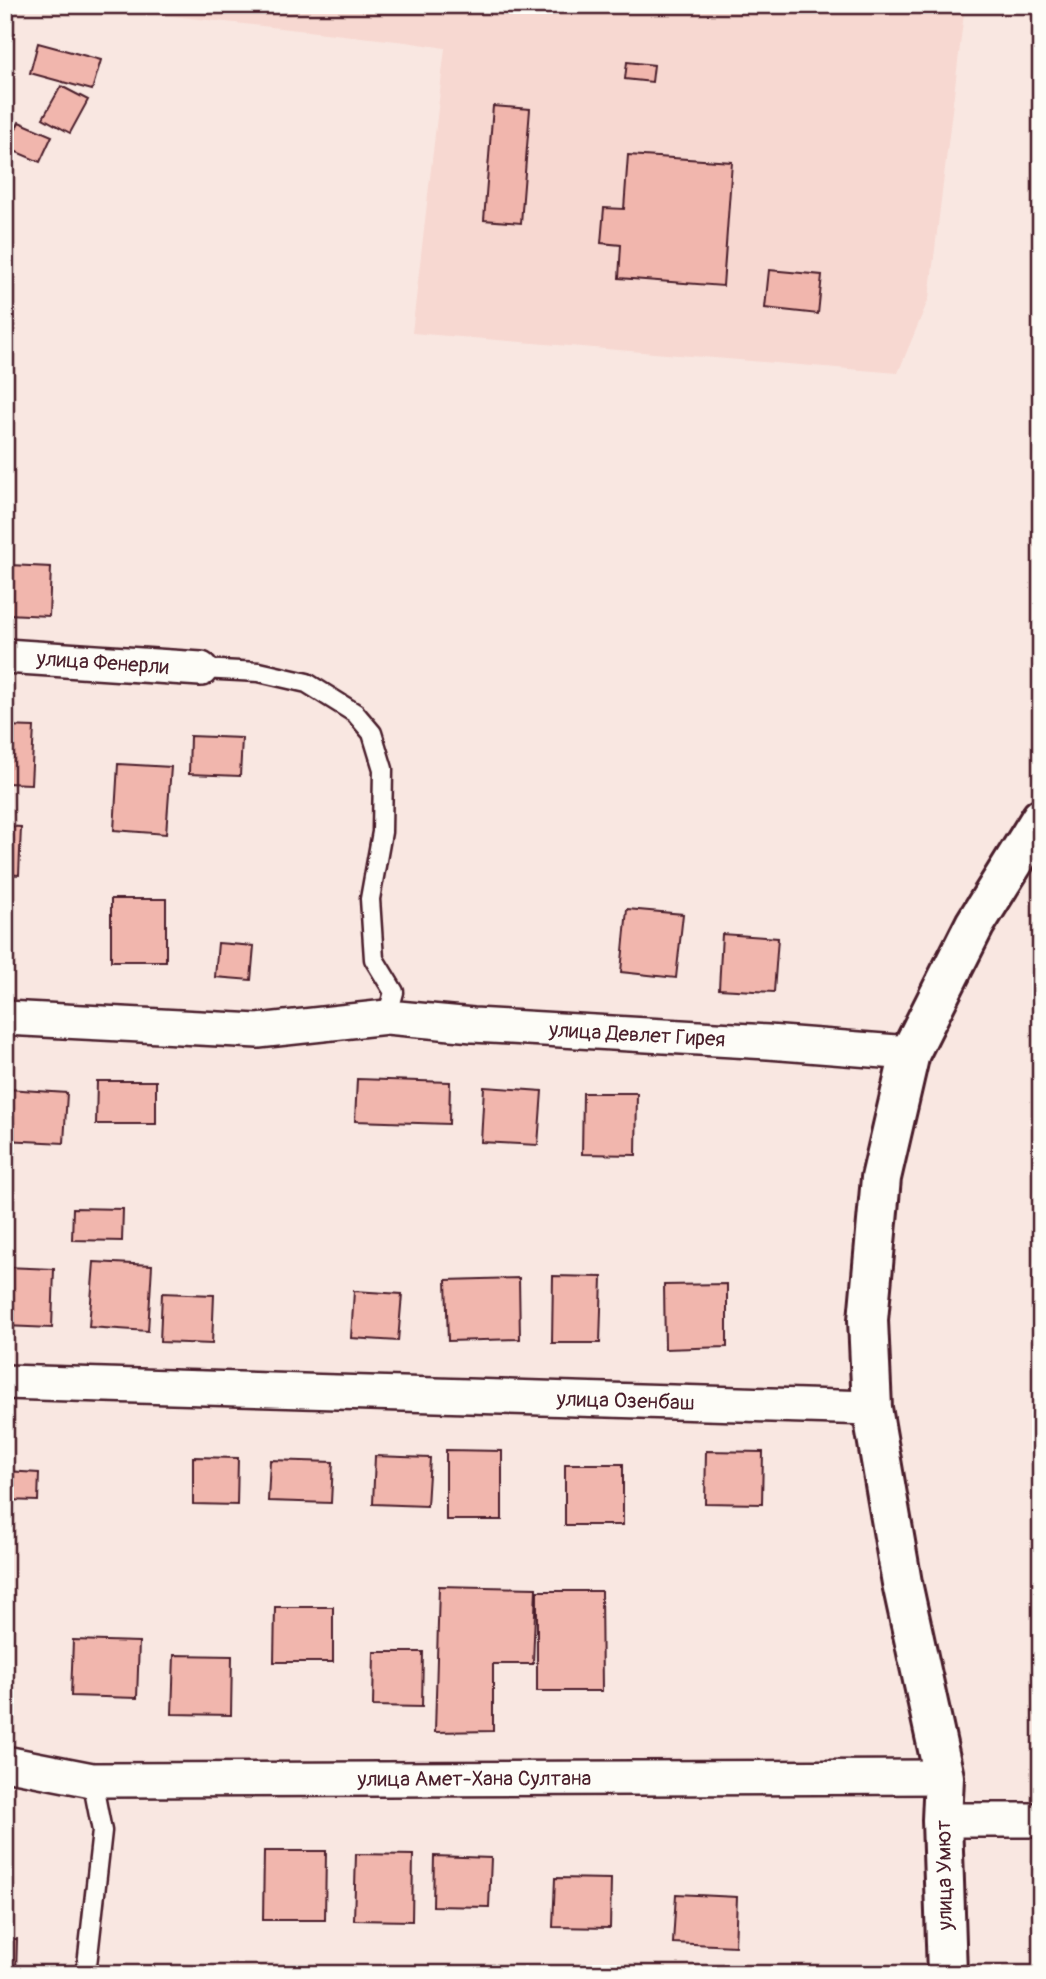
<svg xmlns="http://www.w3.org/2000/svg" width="1046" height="1979" viewBox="0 0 1046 1979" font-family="Pangolin,sans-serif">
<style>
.built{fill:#f7d8d1}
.building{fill:#f1b6ad;stroke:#4a1f2b;stroke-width:2}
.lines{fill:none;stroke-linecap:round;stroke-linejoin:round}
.service-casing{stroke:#4a1f2b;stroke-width:23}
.minor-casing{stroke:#4a1f2b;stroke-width:38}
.tertiary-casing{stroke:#4a1f2b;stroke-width:44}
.service{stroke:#fdfcf7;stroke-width:18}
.minor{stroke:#fdfcf7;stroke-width:33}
.tertiary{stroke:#fdfcf7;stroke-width:38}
.labels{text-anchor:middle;stroke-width:5;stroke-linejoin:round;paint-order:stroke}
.street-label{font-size:21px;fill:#4a1f2b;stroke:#fdfcf7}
</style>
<rect width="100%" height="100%" fill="#f9e7e1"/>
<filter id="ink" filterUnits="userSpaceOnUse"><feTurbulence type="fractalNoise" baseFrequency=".0143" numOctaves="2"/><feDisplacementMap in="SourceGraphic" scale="14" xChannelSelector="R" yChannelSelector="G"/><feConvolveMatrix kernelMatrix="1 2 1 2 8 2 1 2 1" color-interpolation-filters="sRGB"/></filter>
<g filter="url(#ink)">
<polygon class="built" points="98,5 965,5 929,298 898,373 412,333 445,48 406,42 100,8"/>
<g class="building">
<polygon points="38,43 101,60 92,90 30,73"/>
<polygon points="627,62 654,65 652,82 625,79"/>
<polygon points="61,86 88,100 70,133 43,118"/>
<polygon points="493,106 530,109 521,223 484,220"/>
<polygon points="19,122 52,136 40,162 7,148"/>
<polygon points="628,155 732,162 723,286 619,278 621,245 601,243 604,208 624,209"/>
<polygon points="769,270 822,275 818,314 765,308"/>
<polygon points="9,565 51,567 49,616 7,614"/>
<polygon points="5,726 34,727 31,784 5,783"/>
<polygon points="190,736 242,738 240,776 189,774"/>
<polygon points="118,764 171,767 166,834 114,830"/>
<polygon points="5,826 21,827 19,875 5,874"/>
<rect x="111" y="899" width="55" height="62"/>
<polygon points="627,909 683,914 676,978 621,972"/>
<polygon points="722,934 778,938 774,992 719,989"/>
<polygon points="218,943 254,946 251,980 215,977"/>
<polygon points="357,1079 450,1082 449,1124 355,1121"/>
<polygon points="97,1081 156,1081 156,1124 96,1124"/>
<polygon points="484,1087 542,1091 538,1145 481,1142"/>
<polygon points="7,1089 67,1093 64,1143 5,1140"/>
<polygon points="583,1093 637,1093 636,1155 582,1154"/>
<polygon points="73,1208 123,1209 122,1241 72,1240"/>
<polygon points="94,1262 152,1265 148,1331 89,1327"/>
<polygon points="5,1267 54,1269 52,1328 5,1326"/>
<polygon points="553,1276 602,1277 600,1343 552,1343"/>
<polygon points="519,1278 520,1339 448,1341 446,1280"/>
<polygon points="727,1284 727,1347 665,1349 664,1285"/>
<polygon points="354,1291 402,1294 398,1341 351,1338"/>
<polygon points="162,1293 214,1295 212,1344 160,1342"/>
<polygon points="446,1450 502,1451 502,1520 446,1520"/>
<polygon points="706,1451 763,1452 762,1504 705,1503"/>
<polygon points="375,1456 430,1458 427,1506 373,1504"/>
<polygon points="193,1457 238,1458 237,1505 193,1504"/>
<polygon points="270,1460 333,1462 331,1503 268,1501"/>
<rect x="565" y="1464" width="58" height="61"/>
<polygon points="5,1471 39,1473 38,1501 5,1500"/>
<polygon points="439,1586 536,1588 533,1664 493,1664 493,1731 435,1732"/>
<polygon points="537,1591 601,1591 602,1691 537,1691"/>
<polygon points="275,1607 333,1607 333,1662 274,1662"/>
<polygon points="73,1640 139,1642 137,1698 71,1696"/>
<polygon points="374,1652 423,1652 422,1707 373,1706"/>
<polygon points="174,1655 232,1656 231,1715 172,1714"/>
<polygon points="264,1851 326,1851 325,1920 263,1920"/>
<polygon points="356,1854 413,1855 412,1921 354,1920"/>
<polygon points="434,1856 491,1858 489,1907 433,1906"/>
<polygon points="555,1878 611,1879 610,1928 553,1927"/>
<polygon points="676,1894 737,1897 735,1946 673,1943"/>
<polygon points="5,1939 17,1939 16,1974 5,1974"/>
</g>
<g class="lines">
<defs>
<g id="service">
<polyline points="201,669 259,672 307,683 355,713 372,733 383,769 382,832 370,899 374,959 394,992 387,1017"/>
<polyline points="86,1974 102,1831 92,1780"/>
</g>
<g id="minor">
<path id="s1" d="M5 656 201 669"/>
<path id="s2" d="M5 1018 258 1031 387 1017 473 1025 768 1042 910 1053"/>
<path id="s3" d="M5 1382 872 1408"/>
<path id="s4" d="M5 1763 92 1780 944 1777"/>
<polyline points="942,1820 1041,1820"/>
</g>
<polyline id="tertiary" points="947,1974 942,1820 944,1777 902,1583 872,1408 868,1320 881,1178 910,1053 975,924 1041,818"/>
</defs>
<use href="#service" class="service-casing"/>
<use href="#minor" class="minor-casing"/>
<use href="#tertiary" class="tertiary-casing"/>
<use href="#service" class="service"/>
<use href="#minor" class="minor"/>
<use href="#tertiary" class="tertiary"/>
</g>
</g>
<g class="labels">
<g class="street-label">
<text dy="7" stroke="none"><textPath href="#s1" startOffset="98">улица Фенерли</textPath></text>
<text dy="7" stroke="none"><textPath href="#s2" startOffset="634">улица Девлет Гирея</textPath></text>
<text dy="7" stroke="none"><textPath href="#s3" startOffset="621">улица Озенбаш</textPath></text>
<text dy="7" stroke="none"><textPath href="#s4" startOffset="471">улица Амет-Хана Султана</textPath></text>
<text transform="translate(944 1875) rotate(-91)" y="7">улица Умют</text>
</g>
</g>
<rect width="1046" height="1979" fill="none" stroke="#fdfcf7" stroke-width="28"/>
<rect x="14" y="14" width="1018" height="1951" fill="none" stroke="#4a1f2b" stroke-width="2.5" filter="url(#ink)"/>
</svg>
